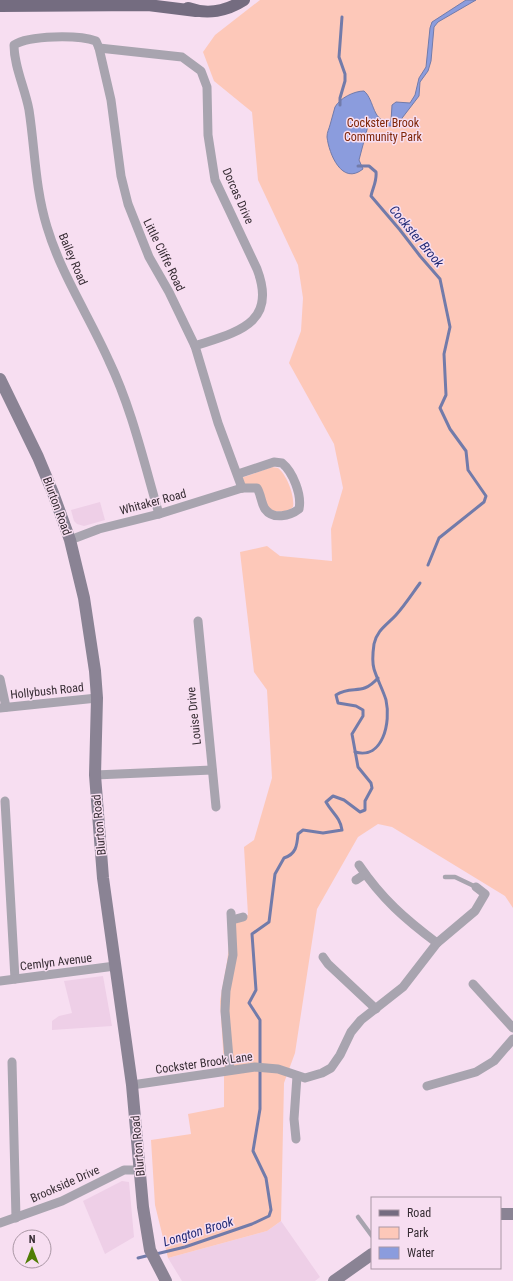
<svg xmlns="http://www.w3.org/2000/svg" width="513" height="1281" viewBox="0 0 513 1281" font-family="'Roboto Condensed',sans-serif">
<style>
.built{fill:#eecfe7}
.green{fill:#fdc8b9}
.water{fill:#8b9cdd;stroke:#727baa}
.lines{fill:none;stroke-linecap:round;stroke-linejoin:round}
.stream{stroke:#727baa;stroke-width:3}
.lane{stroke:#a8a4af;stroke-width:4.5}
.street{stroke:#a8a4af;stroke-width:9}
.secondary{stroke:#8a8394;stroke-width:12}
.primary{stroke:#746c80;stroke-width:12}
.labels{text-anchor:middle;stroke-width:3;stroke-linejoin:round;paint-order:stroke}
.park-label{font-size:12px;fill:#7f2709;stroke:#f7def1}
.street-label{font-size:12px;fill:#372d34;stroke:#f7def1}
.water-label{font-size:13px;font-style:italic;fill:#222b76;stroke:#f7def1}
</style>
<rect width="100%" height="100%" fill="#f7def1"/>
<g class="built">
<polygon points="100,502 105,520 84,526 77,524 74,521 71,510"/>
<polygon points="103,976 112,1026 52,1030 52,1021 59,1016 72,1013 64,981"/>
<polygon points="122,1181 129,1182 134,1237 105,1254 83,1201"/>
<polygon points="281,1221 320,1277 315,1281 182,1281 168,1258 267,1231"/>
</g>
<g class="green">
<polygon points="260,0 513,0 513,908 505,896 392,827 378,824 358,837 317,909 295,1053 284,1083 281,1221 267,1231 168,1258 155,1205 151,1140 191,1134 188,1114 224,1107 224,1065 220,1001 227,962 230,937 228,917 248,915 244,847 254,840 272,778 267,690 254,672 240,552 267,546 280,556 332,561 331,529 343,488 334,444 289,363 301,331 303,298 298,265 258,180 252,112 214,81 203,52 215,35"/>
<path d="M272 467 278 468C287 475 295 496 293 507 285 514 277 511 268 510L261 491 244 485 241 478Z"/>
</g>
<path class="water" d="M466 0H476L438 22 434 27 431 61 428 71 420 82 419 96 396 126H387L373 120 369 122 359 160 363 169C342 186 329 154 327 137 327 132 329 129 330 125 332 119 333 113 335 107 340 98 354 91 364 91 375 100 372 124 391 121L392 105 396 102 410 103 415 95 419 78 426 67 430 28 432 22Z"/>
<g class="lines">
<g class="stream">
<polyline points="340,105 340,98 345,81 345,74 339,57 342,17"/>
<path d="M358 166H369L376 172C377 181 373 187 371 196L400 230 420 256 440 279 450 327 444 354 446 395 440 408 450 429 466 451 468 470 486 496 484 502 439 538 428 565"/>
<path d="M355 752C383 760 391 722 386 700 383 690 377 679 374 669 372 662 373 651 374 644 377 630 387 625 396 615 405 605 412 594 420 583"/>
<path d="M156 1254 185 1247 252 1224 269 1216 271 1210 266 1178 253 1151 260 1109V1020L249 1003 256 990 252 934 269 922 275 874 284 858C296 854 297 846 298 834L303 830 323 833 342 830C340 817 332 813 326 802L333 796 344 800 360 812 365 810V801L372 788 371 783 358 767 352 734 363 716V710L356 706 338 703 336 695C353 684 361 697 378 678"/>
<polyline points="138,1258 150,1255"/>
</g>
<g class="lane">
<polyline points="445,877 455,877 476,887"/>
<polyline points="358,1217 372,1236"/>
</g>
<g class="street">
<path d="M99 48 182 57 201 71 207 87 208 135 215 180 257 269C278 324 237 332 195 346"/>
<path d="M238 474 274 462 282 463C293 472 302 495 299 509 290 516 273 520 265 509 261 503 261 494 257 488H242"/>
<path d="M159 514C144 463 132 409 109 361 89 316 61 274 47 227 35 188 35 149 29 110 25 88 14 67 14 45 29 35 79 35 96 41L99 48 111 100 121 176 128 204 149 257 169 292 195 346 218 423 242 488"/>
<polyline points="70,540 99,529 159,514 242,488"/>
<polyline points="198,621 216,807"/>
<polyline points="0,679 6,707"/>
<polyline points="0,708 97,698"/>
<polyline points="95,775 212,770"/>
<polyline points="5,801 15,979"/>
<path d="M359 865C382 899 405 919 437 943"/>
<polyline points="356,880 365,874"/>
<polyline points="232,920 243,917"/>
<polyline points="323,957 328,964 376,1009"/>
<polyline points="0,981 115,966"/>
<polyline points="473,984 513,1028"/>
<polyline points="12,1062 16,1218"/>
<polyline points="230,1070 225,1011 226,991 233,955 231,913"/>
<polyline points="132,1085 255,1067 278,1069 305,1078 322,1073 331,1068 340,1055 351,1032 361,1020 403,987 437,943 475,911 485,894 476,887"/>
<polyline points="427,1086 476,1072 494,1061 513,1039"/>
<polyline points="296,1139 294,1119 297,1076"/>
<polyline points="0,1223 62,1201 124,1170 140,1170"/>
</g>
<g class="secondary">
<polyline points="0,379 38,457 53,493 70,540 84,598 95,671 97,698 95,775 103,878 132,1085 143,1207 150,1250 166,1281"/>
<polyline points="500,1214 513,1214"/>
<polyline points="334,1281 372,1254"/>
</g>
<g class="primary">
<polyline points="0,6 148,5 196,11"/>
<path d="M188 8C207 15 227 11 244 0"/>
</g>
</g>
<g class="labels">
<g class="park-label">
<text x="383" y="127">Cockster Brook<tspan x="383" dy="14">Community Park</tspan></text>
</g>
<g class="street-label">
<text transform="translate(238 196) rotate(66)" y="4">Dorcas Drive</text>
<text transform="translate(164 255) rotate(64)" y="4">Little Cliffe Road</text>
<text transform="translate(73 259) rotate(67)" y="4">Bailey Road</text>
<text transform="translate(153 502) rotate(-15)" y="4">Whitaker Road</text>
<text transform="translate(57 506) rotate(70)" y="4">Blurton Road</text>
<text transform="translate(47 691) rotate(-6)" y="4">Hollybush Road</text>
<text transform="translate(194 716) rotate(-96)" y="4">Louise Drive</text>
<text transform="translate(99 825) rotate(-95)" y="4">Blurton Road</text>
<text transform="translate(56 962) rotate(-7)" y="4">Cemlyn Avenue</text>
<text transform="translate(204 1063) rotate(-8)" y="4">Cockster Brook Lane</text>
<text transform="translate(138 1146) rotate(-95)" y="4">Blurton Road</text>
<text transform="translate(65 1184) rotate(-24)" y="4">Brookside Drive</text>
</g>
<g class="water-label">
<text transform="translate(417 236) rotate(50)" y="5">Cockster Brook</text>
<text transform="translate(198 1231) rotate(-17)" y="5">Longton Brook</text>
</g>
</g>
<rect x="371" y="1197" width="130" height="72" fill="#f7def1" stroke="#aa97a5"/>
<rect x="379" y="1210" width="20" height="6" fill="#746c80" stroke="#aa97a5"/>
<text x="407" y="1217" font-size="12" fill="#372d34">Road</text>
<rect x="379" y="1227" width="20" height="12" fill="#fdc8b9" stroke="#aa97a5"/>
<text x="407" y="1237" font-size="12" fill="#372d34">Park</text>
<rect x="379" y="1247" width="20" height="12" fill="#8b9cdd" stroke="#aa97a5"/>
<text x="407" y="1257" font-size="12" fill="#372d34">Water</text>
<g transform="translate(32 1249)"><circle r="19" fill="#f7def1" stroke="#aa97a5"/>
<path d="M0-3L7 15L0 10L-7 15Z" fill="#507d05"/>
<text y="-6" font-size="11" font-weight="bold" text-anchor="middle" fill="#372d34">N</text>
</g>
</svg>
